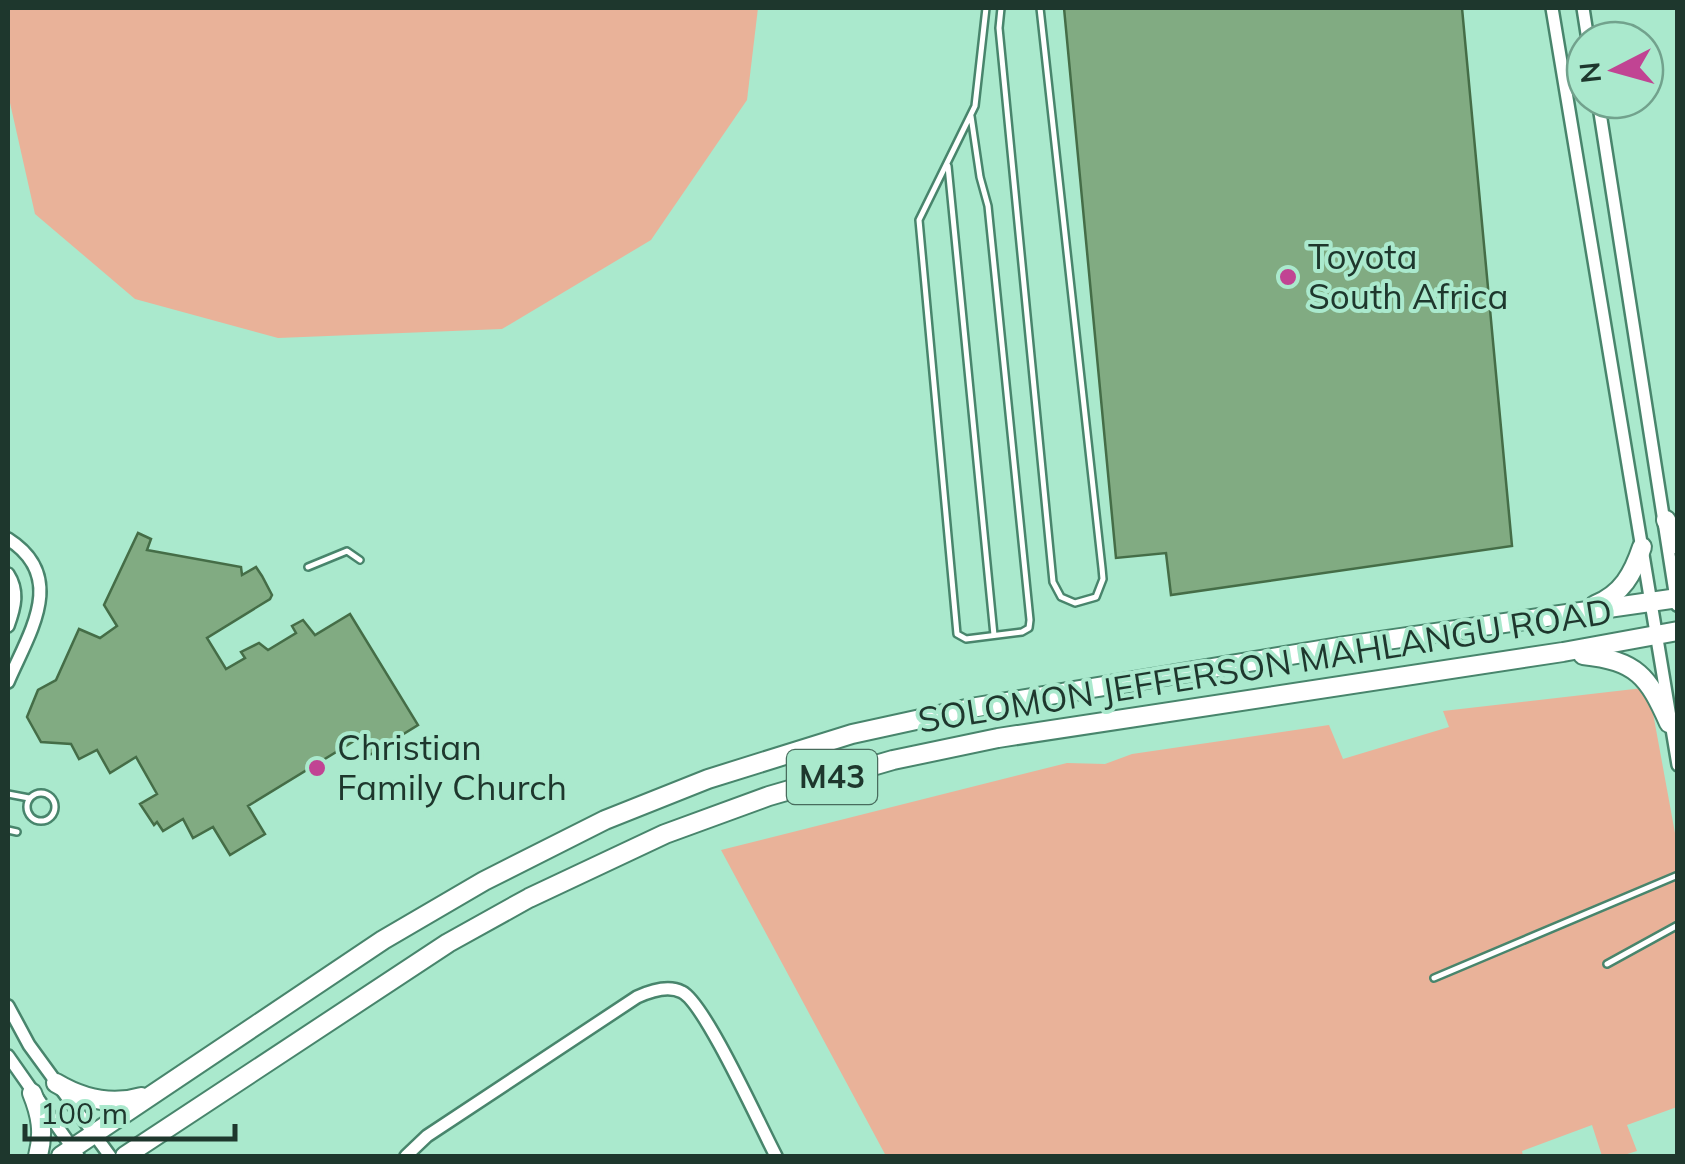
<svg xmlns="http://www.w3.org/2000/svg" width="1685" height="1164" viewBox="0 0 1685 1164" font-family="Mulish,sans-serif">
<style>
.green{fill:#e9b299}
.building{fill:#81ab82;stroke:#456d47;stroke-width:2.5}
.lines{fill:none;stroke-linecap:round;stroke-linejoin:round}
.lane-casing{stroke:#48856c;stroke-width:10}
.street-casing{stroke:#48856c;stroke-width:16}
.primary-casing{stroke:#48856c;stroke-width:22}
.lane{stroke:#fff;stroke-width:5}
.street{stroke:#fff;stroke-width:11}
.primary{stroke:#fff;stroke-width:18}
.poi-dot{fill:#c14493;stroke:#aae9cd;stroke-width:4}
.labels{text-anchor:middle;stroke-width:8;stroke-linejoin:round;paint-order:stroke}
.shield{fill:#aae9cd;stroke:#486c5d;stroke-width:2.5}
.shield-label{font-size:32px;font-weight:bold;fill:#1e372d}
.poi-label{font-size:35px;fill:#1e372d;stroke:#aae9cd;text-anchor:start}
.street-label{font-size:35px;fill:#1e372d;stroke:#aae9cd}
</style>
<rect width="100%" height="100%" fill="#aae9cd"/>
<g class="green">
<polygon points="8,8 758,8 747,100 651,240 502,329 278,338 135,299 35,214 8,94"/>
<polygon points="1643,688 1653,713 1677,844 1677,1107 1627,1125 1637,1151 1621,1156 1602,1156 1592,1125 1522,1151 1523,1156 886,1156 721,850 1067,763 1105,764 1132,754 1329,725 1343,759 1449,727 1443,711"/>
</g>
<g class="building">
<polygon points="1064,8 1462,8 1512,546 1171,595 1166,553 1116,558"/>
<polygon points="138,533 151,539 147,550 241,567 242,575 256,567 262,576 272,595 270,599 207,638 226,669 245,658 241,652 259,643 268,650 296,633 292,626 303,620 315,635 350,614 418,725 389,743 388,751 377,758 374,753 369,755 359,738 248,806 265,834 230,855 213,827 193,838 183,819 163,831 157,822 154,825 140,804 157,794 136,757 110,773 97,750 79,759 71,744 41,742 27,717 38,690 56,680 79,629 100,638 117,626 104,605"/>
</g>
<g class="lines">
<defs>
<g id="lane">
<polyline points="1001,8 999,28 1053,582 1061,597 1075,603 1096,597 1103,579 1102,568 1040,8"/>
<polyline points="971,116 980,177 988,206 1030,620 1029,628 1022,632 966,639 957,634 919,220 975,106 986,8"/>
<polyline points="948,166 994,635"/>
<polyline points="308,567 347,551 360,560"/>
<circle cx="41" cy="807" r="14"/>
<polyline points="8,794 29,798"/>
<polyline points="8,830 17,832"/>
<polyline points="1607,964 1678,925"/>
<polyline points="1434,978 1678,875"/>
</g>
<g id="street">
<polyline points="1552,8 1678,765"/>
<polyline points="1583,8 1588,40"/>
<polyline points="1598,100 1677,605"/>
<path d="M8 539C68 577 29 633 8 682"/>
<path d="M8 574C19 591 15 607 8 626"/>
<polyline points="8,1006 29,1045 110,1156"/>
<polyline points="8,1056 78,1156"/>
<path d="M406 1156 427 1136 637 997C650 991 669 985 682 992 705 1003 761 1128 776 1156"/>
</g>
<g id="primary">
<polyline points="1666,520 1678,545"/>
<path d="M1595 605C1622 594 1633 574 1642 547"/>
<path d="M1583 655C1637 661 1648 676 1669 723"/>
<path d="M56 1083C83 1099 111 1106 141 1097"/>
<path d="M32 1093C41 1115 44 1133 38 1156"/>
<polyline points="61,1156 383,940 484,881 605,820 708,779 852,734 971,708 1345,646 1678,598"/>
<polyline points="125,1156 448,943 529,898 665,834 769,796 893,760 998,738 1563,652 1678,631"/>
</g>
</defs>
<use href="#lane" class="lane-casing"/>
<use href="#street" class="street-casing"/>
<use href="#primary" class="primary-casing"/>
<use href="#lane" class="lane"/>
<use href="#street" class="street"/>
<use href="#primary" class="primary"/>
</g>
<g class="poi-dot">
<circle cx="1288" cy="277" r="10"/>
<circle cx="317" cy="768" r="10"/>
</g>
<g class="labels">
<rect class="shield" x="787" y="750" width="90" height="54" rx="8"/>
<g class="shield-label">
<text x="832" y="788">M43</text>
</g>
<g class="poi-label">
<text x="1308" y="269">Toyota<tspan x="1308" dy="40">South Africa</tspan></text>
<text x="337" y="760">Christian<tspan x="337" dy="40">Family Church</tspan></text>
</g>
<g class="street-label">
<text transform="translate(1265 666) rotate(-9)" y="12">SOLOMON JEFFERSON MAHLANGU ROAD</text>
</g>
</g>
<rect width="1685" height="1164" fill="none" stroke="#1e372d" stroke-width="20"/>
<g transform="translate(1615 70) rotate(264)"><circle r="48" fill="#aae9cd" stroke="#72a28d" stroke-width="2.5"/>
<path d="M0-8L18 38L0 25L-18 38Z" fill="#c14493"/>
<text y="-15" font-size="28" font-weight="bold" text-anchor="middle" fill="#1e372d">N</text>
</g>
<path d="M25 1124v15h210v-15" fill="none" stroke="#1e372d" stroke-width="5"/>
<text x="40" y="1124" font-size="30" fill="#1e372d" stroke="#aae9cd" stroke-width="8" paint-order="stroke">100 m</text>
</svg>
